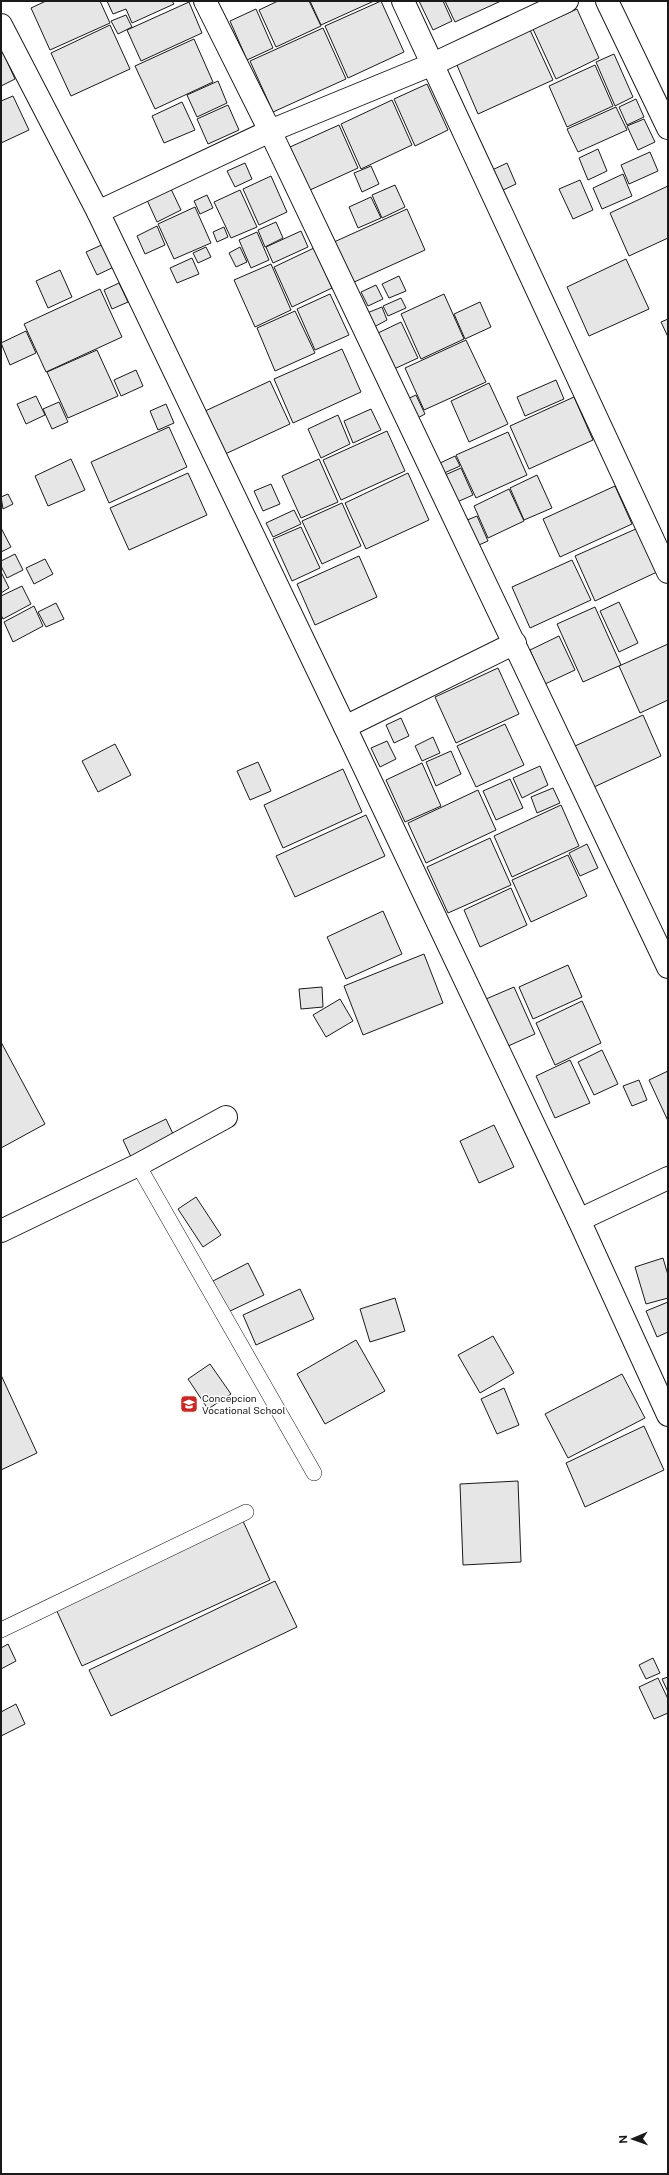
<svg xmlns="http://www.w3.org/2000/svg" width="669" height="2175" viewBox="0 0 669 2175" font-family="'Public Sans',sans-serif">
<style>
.building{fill:#e6e6e6;stroke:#1a1a1a}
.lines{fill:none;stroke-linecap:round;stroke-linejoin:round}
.lane-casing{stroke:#1a1a1a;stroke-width:16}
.street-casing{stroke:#1a1a1a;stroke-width:24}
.lane{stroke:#fff;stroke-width:15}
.street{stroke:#fff;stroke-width:22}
.labels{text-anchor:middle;stroke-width:3;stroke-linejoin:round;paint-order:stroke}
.poi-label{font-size:10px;fill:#1a1a1a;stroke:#fff;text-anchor:start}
</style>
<rect width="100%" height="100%" fill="#fff"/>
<g class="building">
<polygon points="46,1 100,1 110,23 50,50 31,8"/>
<polygon points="107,1 172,1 174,4 132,23 126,9 113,14"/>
<polygon points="278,1 309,1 321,26 276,47 259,10"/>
<polygon points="310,1 374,1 321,25"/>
<polygon points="381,1 404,52 348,78 325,26"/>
<polygon points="419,1 443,1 452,21 433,30"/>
<polygon points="445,1 501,1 455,22"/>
<polygon points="189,2 202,33 141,61 127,30"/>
<polygon points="256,9 273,48 247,60 230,21"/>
<polygon points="577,9 599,58 556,79 533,29"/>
<polygon points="126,15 132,27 118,34 111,21"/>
<polygon points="110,25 130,69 71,96 51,53"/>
<polygon points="323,28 346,79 273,112 250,61"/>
<polygon points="530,30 553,80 478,114 456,63"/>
<polygon points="194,39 213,82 155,109 135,66"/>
<polygon points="1,48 15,79 1,86"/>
<polygon points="614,54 633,97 615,106 596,62"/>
<polygon points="595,65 613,106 567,127 549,86"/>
<polygon points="218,81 227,103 197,117 187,95"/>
<polygon points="427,84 448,130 415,146 394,99"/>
<polygon points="13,96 29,130 1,143 1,101"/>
<polygon points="636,99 644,117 627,125 619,107"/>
<polygon points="392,100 412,145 361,169 341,124"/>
<polygon points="182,102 195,130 164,143 152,116"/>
<polygon points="228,105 239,130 208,144 197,119"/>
<polygon points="616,107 627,130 578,152 567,129"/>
<polygon points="644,119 655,142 638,150 627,126"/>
<polygon points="339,125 358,168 310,190 290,147"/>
<polygon points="598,149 607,171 588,180 579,158"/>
<polygon points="650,152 658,171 629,184 621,165"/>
<polygon points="245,163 252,179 235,187 227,171"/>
<polygon points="507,163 516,184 499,192 490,171"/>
<polygon points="371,166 379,184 362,192 354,173"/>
<polygon points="623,174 632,196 602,209 593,188"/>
<polygon points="271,176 287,212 259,225 243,189"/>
<polygon points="580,180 593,210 573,219 559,189"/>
<polygon points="395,185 405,207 382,218 372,195"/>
<polygon points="668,186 668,238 629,256 610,213"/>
<polygon points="171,189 181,210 157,222 147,200"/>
<polygon points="240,190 257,227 231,238 214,202"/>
<polygon points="207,195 213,208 200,214 194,201"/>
<polygon points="371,197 381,218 358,228 349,207"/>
<polygon points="195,207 211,243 174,259 158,224"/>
<polygon points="407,209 425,250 352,283 334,242"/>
<polygon points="276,222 283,238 265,247 258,230"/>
<polygon points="157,226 165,245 145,254 137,236"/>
<polygon points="224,227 228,237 217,242 213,232"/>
<polygon points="301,231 308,247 273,263 266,247"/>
<polygon points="257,232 269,260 251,268 239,240"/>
<polygon points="106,243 116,266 97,275 86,252"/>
<polygon points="206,247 211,257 198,263 193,253"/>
<polygon points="240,247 247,262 236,267 229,253"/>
<polygon points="314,248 332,288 292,307 274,267"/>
<polygon points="192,258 199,274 177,283 170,268"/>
<polygon points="626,259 649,309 589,336 567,287"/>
<polygon points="271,264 291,310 255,327 234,280"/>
<polygon points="60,270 72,297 48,308 36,281"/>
<polygon points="399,276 406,291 389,298 382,284"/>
<polygon points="119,283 128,302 112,309 104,290"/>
<polygon points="376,285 383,299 368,306 361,292"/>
<polygon points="100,289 122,337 46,372 24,324"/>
<polygon points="330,294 349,335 315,350 297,309"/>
<polygon points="444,294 464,339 421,359 401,314"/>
<polygon points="401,298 406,308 388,316 383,306"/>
<polygon points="480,302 491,327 465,339 454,314"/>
<polygon points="382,307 387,320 374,327 367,313"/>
<polygon points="295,311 315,353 275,371 257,328"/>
<polygon points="668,319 668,337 661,322"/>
<polygon points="401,322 418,358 394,369 378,333"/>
<polygon points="26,331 36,353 10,365 1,343"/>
<polygon points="466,340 486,382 424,410 405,368"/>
<polygon points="342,349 361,392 293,423 274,379"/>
<polygon points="97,350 118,396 68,418 47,372"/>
<polygon points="136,370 143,386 121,396 114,380"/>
<polygon points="556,380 564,399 525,416 517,397"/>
<polygon points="270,381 290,424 223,455 203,412"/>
<polygon points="489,383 508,424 469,442 451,401"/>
<polygon points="416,395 425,414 412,421 403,401"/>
<polygon points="36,396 45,415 26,424 17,404"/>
<polygon points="574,397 593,440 529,469 510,426"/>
<polygon points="59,402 68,422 52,429 43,409"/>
<polygon points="166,404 174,423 158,430 150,411"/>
<polygon points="371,409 381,430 353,443 344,421"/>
<polygon points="338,415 350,444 321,458 308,429"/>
<polygon points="169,427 187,467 109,503 91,462"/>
<polygon points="387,431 405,471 341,500 323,460"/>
<polygon points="508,432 527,475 476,498 456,455"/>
<polygon points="455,456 460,466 442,474 438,464"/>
<polygon points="71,459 85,490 48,506 35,476"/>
<polygon points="319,459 338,502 301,518 282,476"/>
<polygon points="461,468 473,495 457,502 445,475"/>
<polygon points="188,473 207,515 129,550 110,508"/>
<polygon points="408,473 429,520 366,549 345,503"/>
<polygon points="537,475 552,508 524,520 510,488"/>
<polygon points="271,484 280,504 263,511 254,491"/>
<polygon points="615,486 632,524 560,557 543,519"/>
<polygon points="509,489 524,521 488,538 474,506"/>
<polygon points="8,494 13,504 3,509 1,497"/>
<polygon points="342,503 361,546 322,564 302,521"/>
<polygon points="294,510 301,524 273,537 266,523"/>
<polygon points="477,516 488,541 472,548 460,523"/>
<polygon points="301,527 320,568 292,581 273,539"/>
<polygon points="1,528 11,547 1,552"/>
<polygon points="638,528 657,572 595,601 575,556"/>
<polygon points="15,554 23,570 7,578 1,566 1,561"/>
<polygon points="359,556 377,597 315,625 297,584"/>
<polygon points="45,559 53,574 34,584 26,568"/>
<polygon points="572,560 591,600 530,628 512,587"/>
<polygon points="1,572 9,588 1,593"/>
<polygon points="22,586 31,604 3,619 1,615 1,596"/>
<polygon points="619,602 638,643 619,652 600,611"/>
<polygon points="56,603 64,619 46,627 38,612"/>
<polygon points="34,606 43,626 13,642 4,622"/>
<polygon points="595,607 621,665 583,682 557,624"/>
<polygon points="559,636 575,670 545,684 530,650"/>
<polygon points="668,644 668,700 640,713 619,666"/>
<polygon points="498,668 519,714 456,743 435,697"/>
<polygon points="643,715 661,756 594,787 575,746"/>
<polygon points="401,718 409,736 394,743 386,725"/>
<polygon points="505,724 524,765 476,787 457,746"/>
<polygon points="433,737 440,753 422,761 415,746"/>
<polygon points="387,741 396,759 380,767 371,748"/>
<polygon points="115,744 131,775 98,792 82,761"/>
<polygon points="451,751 461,774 436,786 426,762"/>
<polygon points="258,762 271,791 250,800 237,771"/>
<polygon points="422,763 441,806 405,822 386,780"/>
<polygon points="540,766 548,785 522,798 513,778"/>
<polygon points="343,769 362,812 283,848 264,805"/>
<polygon points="510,779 523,808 496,820 483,791"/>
<polygon points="553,788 560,803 537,813 531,797"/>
<polygon points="478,790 496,830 426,863 408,823"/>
<polygon points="561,805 579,846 512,877 494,836"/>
<polygon points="366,815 385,856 295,897 276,856"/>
<polygon points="490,838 511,885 448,913 427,867"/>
<polygon points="587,844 598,868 580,876 569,853"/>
<polygon points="568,855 587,896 531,922 512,880"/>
<polygon points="511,888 527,925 480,947 464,910"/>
<polygon points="383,911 402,954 346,979 327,937"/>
<polygon points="424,954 443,1003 363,1035 344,986"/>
<polygon points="568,965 582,997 533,1019 519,987"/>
<polygon points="322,987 323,1007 301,1009 299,989"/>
<polygon points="514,987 535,1034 506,1047 486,999"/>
<polygon points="340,999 353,1021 326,1037 313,1015"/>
<polygon points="582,1001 601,1043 555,1065 536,1023"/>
<polygon points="1,1042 45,1124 1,1148"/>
<polygon points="602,1050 618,1084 594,1095 578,1062"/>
<polygon points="570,1060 590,1103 555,1118 536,1076"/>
<polygon points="668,1071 668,1121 649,1080"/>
<polygon points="639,1080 647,1100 632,1106 623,1086"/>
<polygon points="166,1119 174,1136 131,1157 123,1140"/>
<polygon points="494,1125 514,1167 479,1183 460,1141"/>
<polygon points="196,1197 221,1235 203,1247 178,1209"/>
<polygon points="663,1258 668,1275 668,1298 646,1304 635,1267"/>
<polygon points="248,1263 264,1295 228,1312 213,1281"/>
<polygon points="300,1289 314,1319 256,1345 243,1315"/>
<polygon points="395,1298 405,1331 370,1342 360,1309"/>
<polygon points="668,1302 668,1332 657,1337 646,1311"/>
<polygon points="493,1336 514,1373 480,1393 458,1355"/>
<polygon points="356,1340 385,1391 325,1424 297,1374"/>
<polygon points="210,1364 231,1394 208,1409 188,1379"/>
<polygon points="622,1374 645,1418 568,1458 545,1414"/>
<polygon points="1,1375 37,1453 1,1470"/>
<polygon points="504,1388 519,1425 497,1434 481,1399"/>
<polygon points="644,1426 664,1470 585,1507 566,1463"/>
<polygon points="518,1481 521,1562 463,1565 460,1484"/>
<polygon points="243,1521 270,1580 82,1666 55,1607"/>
<polygon points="275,1581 297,1627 111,1716 89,1670"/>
<polygon points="8,1644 16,1661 1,1669 1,1648"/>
<polygon points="653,1658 660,1673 646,1679 639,1665"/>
<polygon points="668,1677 668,1692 662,1679"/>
<polygon points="658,1678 668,1699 668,1713 654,1719 639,1687"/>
<polygon points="16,1704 25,1724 1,1736 1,1712"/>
</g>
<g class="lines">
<defs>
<g id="lane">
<polyline points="138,1165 314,1473"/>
<polyline points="1,1630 246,1512"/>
</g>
<g id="street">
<polyline points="205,1 270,131 668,967"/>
<polyline points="403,1 668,572"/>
<polyline points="607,1 668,128"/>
<polyline points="1,25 98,212 345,727 579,1220 668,1415"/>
<polyline points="98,212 270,131 433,64 567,1"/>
<polyline points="345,727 515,643"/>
<polyline points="579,1220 668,1178"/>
<polyline points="1,1231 138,1165 226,1117"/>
</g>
</defs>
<use href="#lane" class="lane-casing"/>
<use href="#street" class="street-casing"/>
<use href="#lane" class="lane"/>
<use href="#street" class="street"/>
</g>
<defs>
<symbol id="school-square" viewBox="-11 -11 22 22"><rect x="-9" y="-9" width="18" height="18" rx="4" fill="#c62828" stroke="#fff"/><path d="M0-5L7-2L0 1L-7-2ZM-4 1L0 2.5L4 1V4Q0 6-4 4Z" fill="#fff"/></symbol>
</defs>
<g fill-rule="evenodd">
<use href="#school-square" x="179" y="1394" width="20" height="20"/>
</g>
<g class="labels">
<g class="poi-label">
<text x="202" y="1402">Concepcion<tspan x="202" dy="12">Vocational School</tspan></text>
</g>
</g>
<rect width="669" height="2175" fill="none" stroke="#1a1a1a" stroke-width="4"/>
<g transform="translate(633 2139) rotate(268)" stroke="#ffffff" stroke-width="3" paint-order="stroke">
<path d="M0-3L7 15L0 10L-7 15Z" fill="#1a1a1a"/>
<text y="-6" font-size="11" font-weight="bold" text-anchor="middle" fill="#1a1a1a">N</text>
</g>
</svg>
